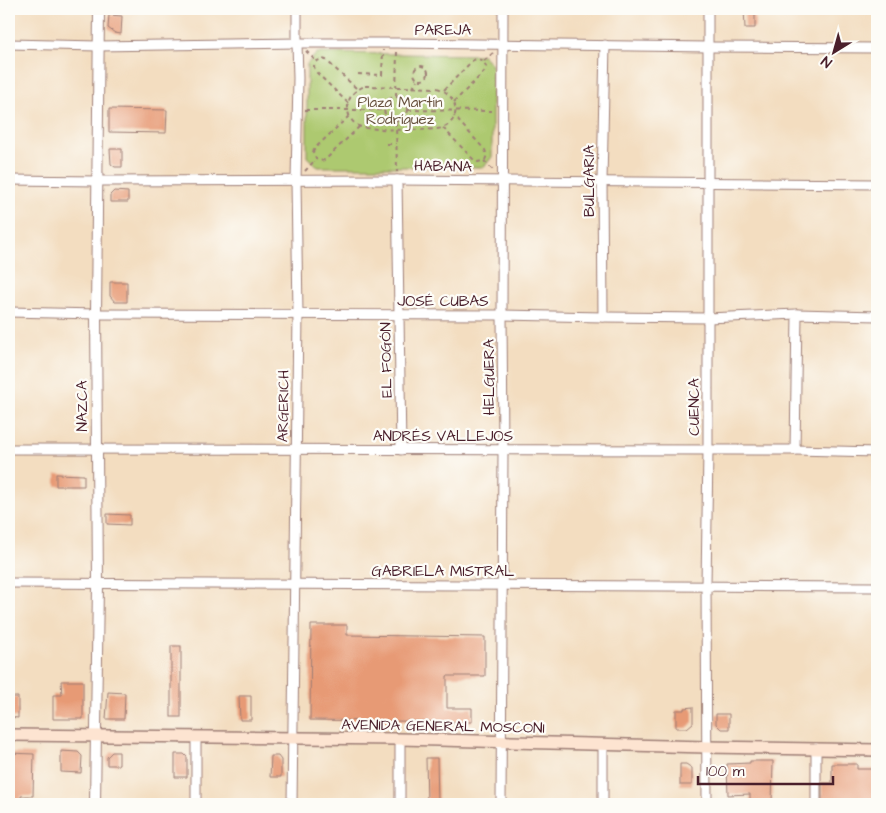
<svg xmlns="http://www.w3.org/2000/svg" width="886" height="813" viewBox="0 0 886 813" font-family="'Architects Daughter',sans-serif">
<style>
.green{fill:#adc96f;stroke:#7c744d}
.building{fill:#e79a74}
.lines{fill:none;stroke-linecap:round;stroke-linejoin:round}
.minor-casing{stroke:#9e7e76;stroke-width:11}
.tertiary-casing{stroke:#9e7e76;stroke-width:12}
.secondary-casing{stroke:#9e7e76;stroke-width:14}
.path{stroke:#9e7e76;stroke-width:2;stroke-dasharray:4 4;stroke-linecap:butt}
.minor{stroke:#fff;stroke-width:9}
.tertiary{stroke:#fff;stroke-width:10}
.secondary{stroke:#fde4d1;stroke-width:11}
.labels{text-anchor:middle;stroke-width:4.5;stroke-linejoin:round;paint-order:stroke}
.street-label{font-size:15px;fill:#4a1f2b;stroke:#fdfcf7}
.park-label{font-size:15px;fill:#68523f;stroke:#fdfcf7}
</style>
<rect width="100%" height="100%" fill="#fdfcf7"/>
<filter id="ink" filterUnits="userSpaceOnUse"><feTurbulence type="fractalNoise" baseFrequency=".02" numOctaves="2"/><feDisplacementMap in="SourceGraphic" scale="10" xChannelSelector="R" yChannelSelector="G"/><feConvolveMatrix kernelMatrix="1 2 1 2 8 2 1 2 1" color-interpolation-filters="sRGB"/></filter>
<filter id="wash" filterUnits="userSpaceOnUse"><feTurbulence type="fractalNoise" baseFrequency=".0096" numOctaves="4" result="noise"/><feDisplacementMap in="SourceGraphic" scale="20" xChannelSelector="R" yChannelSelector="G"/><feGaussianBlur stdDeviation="1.12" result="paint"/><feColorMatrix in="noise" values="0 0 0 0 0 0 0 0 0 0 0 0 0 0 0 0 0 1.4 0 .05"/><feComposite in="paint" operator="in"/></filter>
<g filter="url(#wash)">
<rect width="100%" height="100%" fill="#f3ddc0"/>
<polygon class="green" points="317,53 483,55 492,65 492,157 484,167 318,167 307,157 307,64"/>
<g id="blocks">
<g class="building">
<polygon points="744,9 755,9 755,28 745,28"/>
<polygon points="109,15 122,16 121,34 115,33 108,28"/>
<polygon points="109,109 167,110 166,133 109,132"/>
<polygon points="110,149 122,149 122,167 115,167 111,164"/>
<polygon points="114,191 128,192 128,202 110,202 110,195"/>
<polygon points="110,282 127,282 127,302 115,302 110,296"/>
<polygon points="56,474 84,475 84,486 56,486"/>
<polygon points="107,514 130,515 130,525 107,524"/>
<polygon points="311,625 347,625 347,635 485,637 485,676 447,676 447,708 472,708 472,722 310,720"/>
<rect x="171" y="646" width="10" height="71"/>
<polygon points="61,681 83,681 83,719 53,719 53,695 62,695"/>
<polygon points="108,692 125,693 124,719 106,719"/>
<polygon points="239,696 251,696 251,720 240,720"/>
<polygon points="9,697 18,697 18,718 9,717"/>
<polygon points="693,707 693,723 687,728 676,728 676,710 684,710 684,708"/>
<polygon points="716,714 729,714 729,729 721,729 716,724"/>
<polygon points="61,751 78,752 82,756 81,773 61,772"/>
<polygon points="112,752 119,752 119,765 107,765 107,757"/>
<polygon points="9,753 34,754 33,796 21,796 21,804 9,804"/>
<polygon points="175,754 184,754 187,757 187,777 175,777"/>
<polygon points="271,756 278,756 281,760 281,777 270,777"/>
<polygon points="426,758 437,758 438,804 427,804"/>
<polygon points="750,761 773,761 772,804 750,804 750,794 728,795 727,764 750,763"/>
<polygon points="680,764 686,764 692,768 692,785 680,785"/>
<polygon points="832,764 857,764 857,769 877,769 877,803 822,803 822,783 832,783"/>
</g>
</g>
</g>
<g filter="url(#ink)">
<use href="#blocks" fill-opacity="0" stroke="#9e7e76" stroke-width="1"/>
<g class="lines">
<defs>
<g id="minor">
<polyline points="9,44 98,46 297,43 397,43 708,47 877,48"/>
<polyline points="9,180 98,181 397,180 877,184"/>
<polyline points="397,180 401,450"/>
<polyline points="9,312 96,314 502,315 603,317 708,318 797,314 877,316"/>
<polyline points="603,317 602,181 605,45"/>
<polyline points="9,449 795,450 877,452"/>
<polyline points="795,450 797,314"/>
<polyline points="9,583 877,587"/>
<polyline points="816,748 816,804"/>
<polyline points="196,804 196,737"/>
<polyline points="292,804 298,314 296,181 298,78 297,43 297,9"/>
<polyline points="400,804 400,739"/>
<polyline points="501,804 503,450 502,315 503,9"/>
<polyline points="603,804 603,745"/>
<polyline points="707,804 706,585 708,451 708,9"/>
</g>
<polyline id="tertiary" points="95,804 98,584 96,314 99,9"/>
<polyline id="secondary" points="9,735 400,739 706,747 877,750"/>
</defs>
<use href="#minor" class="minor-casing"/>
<use href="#tertiary" class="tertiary-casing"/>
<use href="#secondary" class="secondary-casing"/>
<g class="path">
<polyline points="306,51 316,61"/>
<polyline points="484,61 493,53"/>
<circle cx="421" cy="73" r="7"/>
<polyline points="358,74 382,75 383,50"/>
<path d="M365 86 437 88C458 94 463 120 442 128 435 131 369 130 361 127 353 124 348 117 348 109 347 97 355 90 365 86Z"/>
<polyline points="413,88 417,80"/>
<polyline points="444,90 473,60 478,59 484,61 486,67 484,72 454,102"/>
<polyline points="396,96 397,50"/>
<circle cx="396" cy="109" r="12"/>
<polyline points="348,103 315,71 314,66 315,62 322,59 326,60 357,89"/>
<polyline points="305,110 384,110"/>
<polyline points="408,110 493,111"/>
<polyline points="349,116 315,148 313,152 316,159 320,161 325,160 360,126"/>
<polyline points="396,122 397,172"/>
<polyline points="443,128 474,160 478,162 485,160 487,155 485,150 454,116"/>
<polyline points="387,144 396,144"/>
<polyline points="484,161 494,171"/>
<polyline points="305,171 316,159"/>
</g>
<use href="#minor" class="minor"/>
<use href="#tertiary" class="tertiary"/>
<use href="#secondary" class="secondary"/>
</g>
</g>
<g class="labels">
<g class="street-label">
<text x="443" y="35">PAREJA</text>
<text transform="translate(443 166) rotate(1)" y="5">HABANA</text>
<text transform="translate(589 181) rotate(-90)" y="5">BULGARIA</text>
<text x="443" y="306">JOSÉ CUBAS</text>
<text transform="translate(386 360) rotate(-91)" y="5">EL FOGÓN</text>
<text transform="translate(489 377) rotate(-90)" y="5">HELGUERA</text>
<text transform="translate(82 406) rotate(-90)" y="5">NAZCA</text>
<text transform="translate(283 406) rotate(-89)" y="5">ARGERICH</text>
<text transform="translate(694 407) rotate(-90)" y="5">CUENCA</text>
<text x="443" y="441">ANDRÉS VALLEJOS</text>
<text x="443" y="576">GABRIELA MISTRAL</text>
<text transform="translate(443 726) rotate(1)" y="5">AVENIDA GENERAL MOSCONI</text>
</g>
<g class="park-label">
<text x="400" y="107">Plaza Martín<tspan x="400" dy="17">Rodríguez</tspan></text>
</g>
</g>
<rect width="886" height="813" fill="none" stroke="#fdfcf7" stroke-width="30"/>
<g transform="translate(834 52) rotate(217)" stroke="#fdfcf7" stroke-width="4" paint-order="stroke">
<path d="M0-4L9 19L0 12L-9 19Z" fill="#4a1f2b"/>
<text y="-8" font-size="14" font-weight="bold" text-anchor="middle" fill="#4a1f2b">N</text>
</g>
<path d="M698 776v8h135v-8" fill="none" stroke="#4a1f2b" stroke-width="2.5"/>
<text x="706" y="776" font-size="15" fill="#4a1f2b" stroke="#fdfcf7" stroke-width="4" paint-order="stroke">100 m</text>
</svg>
